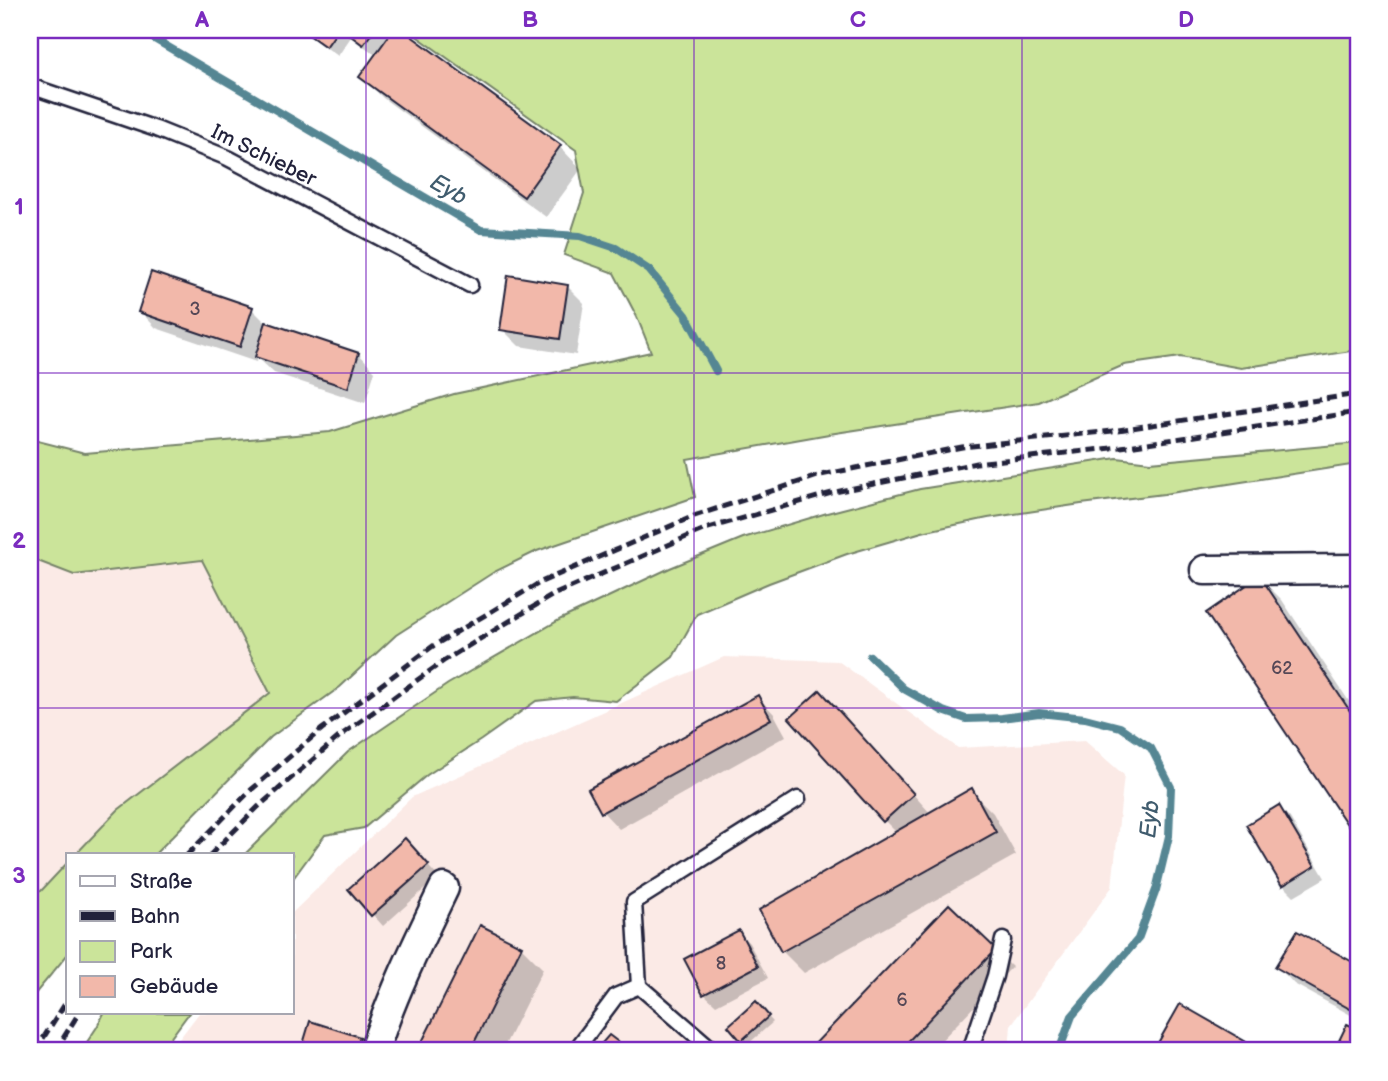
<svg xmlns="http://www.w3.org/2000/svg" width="1388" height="1081" viewBox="0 0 1388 1081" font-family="'Balsamiq Sans',sans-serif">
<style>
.built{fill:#fbeae6}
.green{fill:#cbe49a;stroke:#76836a;stroke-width:2}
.shadow{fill:#0003}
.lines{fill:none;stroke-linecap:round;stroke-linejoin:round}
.stream{stroke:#558693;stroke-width:8}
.building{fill:#f2b8aa;stroke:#22223b;stroke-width:2}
.lane-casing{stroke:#22223b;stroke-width:19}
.street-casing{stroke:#22223b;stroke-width:33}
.lane{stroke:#fff;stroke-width:14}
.street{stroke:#fff;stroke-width:28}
.rail{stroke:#22223b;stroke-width:5;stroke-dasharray:10 5;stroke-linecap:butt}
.grid{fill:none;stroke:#7b2cbf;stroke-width:2;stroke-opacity:0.55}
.labels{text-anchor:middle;stroke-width:5;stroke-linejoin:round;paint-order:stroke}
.number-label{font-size:18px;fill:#564857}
.street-label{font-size:21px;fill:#22223b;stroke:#fff}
.water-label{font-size:23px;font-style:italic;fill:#405c6e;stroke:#fff}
.neatline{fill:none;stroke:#7b2cbf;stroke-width:2.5}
.grid-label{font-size:23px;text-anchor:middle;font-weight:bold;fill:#7b2cbf}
</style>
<rect width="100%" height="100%" fill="#fff"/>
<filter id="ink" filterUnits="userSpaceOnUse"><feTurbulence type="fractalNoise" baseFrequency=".0143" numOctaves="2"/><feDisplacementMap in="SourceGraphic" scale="14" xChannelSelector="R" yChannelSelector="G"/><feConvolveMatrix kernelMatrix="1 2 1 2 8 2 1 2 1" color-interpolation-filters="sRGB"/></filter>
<g filter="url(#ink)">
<g class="built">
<polygon points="30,558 74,575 202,560 270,693 118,810 75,855 68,855 68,862 41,891 30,891"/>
<polygon points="724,657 838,661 958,748 1085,741 1124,775 1112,887 1011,1025 1009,1051 170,1051 199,1013 292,1013 292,913 412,797"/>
</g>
<g class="green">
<polygon points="408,30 1358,30 1358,350 1241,368 1180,357 1124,365 1039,402 829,434 687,459 695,497 537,551 494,572 396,635 340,687 271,737 154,855 75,855 118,810 270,693 202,560 74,575 30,558 30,439 85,453 330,432 454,394 651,352 637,317 614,273 564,255 584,193 576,150"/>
<polygon points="1358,443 1358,464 1164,494 1081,504 988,518 922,532 847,554 769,583 697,614 673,657 616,701 573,697 536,701 481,740 427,775 364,828 325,835 292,880 292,855 244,855 348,752 448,684 561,619 670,568 743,538 827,513 920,489 1117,458 1150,462"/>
<polygon points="68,862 68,954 30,1000 30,891 41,891"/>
<polygon points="104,1013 189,1013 161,1051 81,1051 97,1027"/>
</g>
<g class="shadow">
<polygon points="304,30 400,30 560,147 581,169 546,217 383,98 361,76 376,55 351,37 338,56 314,39"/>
<polygon points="567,286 584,303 576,355 519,346 502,329"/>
<polygon points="252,309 268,325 359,354 375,371 365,403 274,373 258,358 256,362 156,328 140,311"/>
<polygon points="1260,578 1282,600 1358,715 1358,838 1208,613"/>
<polygon points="758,697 774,714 786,736 619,829 603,812"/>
<polygon points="836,709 931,814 971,791 993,813 1016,855 804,973 782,951 897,833 884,820"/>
<polygon points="1279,807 1290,818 1325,878 1294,896 1283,885"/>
<polygon points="416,852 438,877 383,926 350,889"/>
<polygon points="949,906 1012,967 931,1051 810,1051"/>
<polygon points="738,932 749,943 768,978 716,1005 704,994 686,960"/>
<polygon points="1298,934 1358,967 1358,1019 1294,984 1278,967"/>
<polygon points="521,947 543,969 502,1051 421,1051 424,1041"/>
<polygon points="756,1004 773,1022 747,1045 730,1027"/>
<polygon points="1181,1006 1259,1051 1168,1051 1160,1043"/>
<polygon points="311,1023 359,1038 372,1051 303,1051"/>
</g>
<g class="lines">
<g class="stream">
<polyline points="139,30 481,230 580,236 616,248 649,270 686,315 716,371"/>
<polyline points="870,656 904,689 943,711 966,719 1002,718 1039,713 1085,718 1120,727 1151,748 1171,787 1169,836 1156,890 1138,939 1072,1016 1059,1051"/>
</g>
</g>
<g class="building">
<polygon points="302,30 338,30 326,47"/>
<polygon points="343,30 374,30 363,45"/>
<polygon points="393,30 403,30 561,145 524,197 359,77"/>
<polygon points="151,272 253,307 240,347 138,312"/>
<polygon points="508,275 568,285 560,339 500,330"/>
<polygon points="266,322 359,353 348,388 255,357"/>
<polygon points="1260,576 1358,723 1358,841 1206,613"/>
<polygon points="820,690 914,794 883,822 789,718"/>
<polygon points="758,695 771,719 601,813 588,789"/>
<polygon points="972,788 996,832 781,952 759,910"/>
<polygon points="1279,805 1315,866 1282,886 1246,825"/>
<polygon points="405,838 429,865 371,916 348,889"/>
<polygon points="949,904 996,949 899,1051 808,1051"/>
<polygon points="480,925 522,946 470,1051 419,1051 423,1040"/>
<polygon points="739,930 758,966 703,995 684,959"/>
<polygon points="1297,931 1358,965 1358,999 1350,1009 1275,967"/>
<polygon points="756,1001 769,1016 741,1041 728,1026"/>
<polygon points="1180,1004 1262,1051 1172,1051 1158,1043"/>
<polygon points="310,1021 360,1037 355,1051 301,1051"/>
<polygon points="1347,1024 1358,1029 1358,1051 1334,1051"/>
<polygon points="609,1035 630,1051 595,1051"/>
</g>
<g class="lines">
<defs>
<g id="lane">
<polyline points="30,86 156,129 228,158 470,285"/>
<polyline points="639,986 634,902 798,799"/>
<polyline points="575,1051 616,996 639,986 714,1051"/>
<polyline points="970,1051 995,976 1003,940"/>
</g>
<g id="street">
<polyline points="1205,570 1358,569"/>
<path d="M374 1051C392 995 418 942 444 888"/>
</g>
</defs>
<use href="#lane" class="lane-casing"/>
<use href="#street" class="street-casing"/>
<use href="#lane" class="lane"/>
<use href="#street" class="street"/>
<g class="rail">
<polyline points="187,855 251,790 322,729 433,646 541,582 694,516 821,475 962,447 1112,431 1358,394"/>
<polyline points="210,855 258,807 340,736 445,660 553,595 705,529 835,492 976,463 1121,447 1358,412"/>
<polyline points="35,1051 68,999"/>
<polyline points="55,1051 79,1013"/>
</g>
</g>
</g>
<path class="grid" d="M366 30V1051M694 30V1051M1022 30V1051M30 373H1358M30 708H1358"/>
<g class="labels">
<g class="number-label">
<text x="195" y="315">3</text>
<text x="1282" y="674">62</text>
<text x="721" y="969">8</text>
<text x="902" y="1006">6</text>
</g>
<g class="street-label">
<text transform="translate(264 155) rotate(26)" y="7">Im Schieber</text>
</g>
<g class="water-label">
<text transform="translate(449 189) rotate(30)" y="8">Eyb</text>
<text transform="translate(1149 819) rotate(-84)" y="8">Eyb</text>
</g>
</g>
<rect width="1388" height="1081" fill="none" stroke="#fff" stroke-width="77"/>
<rect x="66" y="853" width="228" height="161" fill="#ffffff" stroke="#a7a7b1" stroke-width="2"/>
<rect x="80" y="876" width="35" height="10" fill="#ffffff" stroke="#a7a7b1" stroke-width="2"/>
<text x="130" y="888" font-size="21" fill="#22223b">Straße</text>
<rect x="80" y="911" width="35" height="10" fill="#22223b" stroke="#a7a7b1" stroke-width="2"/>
<text x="130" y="923" font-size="21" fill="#22223b">Bahn</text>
<rect x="80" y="941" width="35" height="21" fill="#cbe49a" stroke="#a7a7b1" stroke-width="2"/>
<text x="130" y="958" font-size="21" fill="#22223b">Park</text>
<rect x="80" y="976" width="35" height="21" fill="#f2b8aa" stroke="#a7a7b1" stroke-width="2"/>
<text x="130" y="993" font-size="21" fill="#22223b">Gebäude</text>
<rect x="38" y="38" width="1312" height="1004" class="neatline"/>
<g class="grid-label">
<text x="202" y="27">A</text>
<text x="530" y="27">B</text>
<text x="858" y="27">C</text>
<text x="1186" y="27">D</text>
<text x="19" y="214">1</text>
<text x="19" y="548">2</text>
<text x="19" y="883">3</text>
</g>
</svg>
